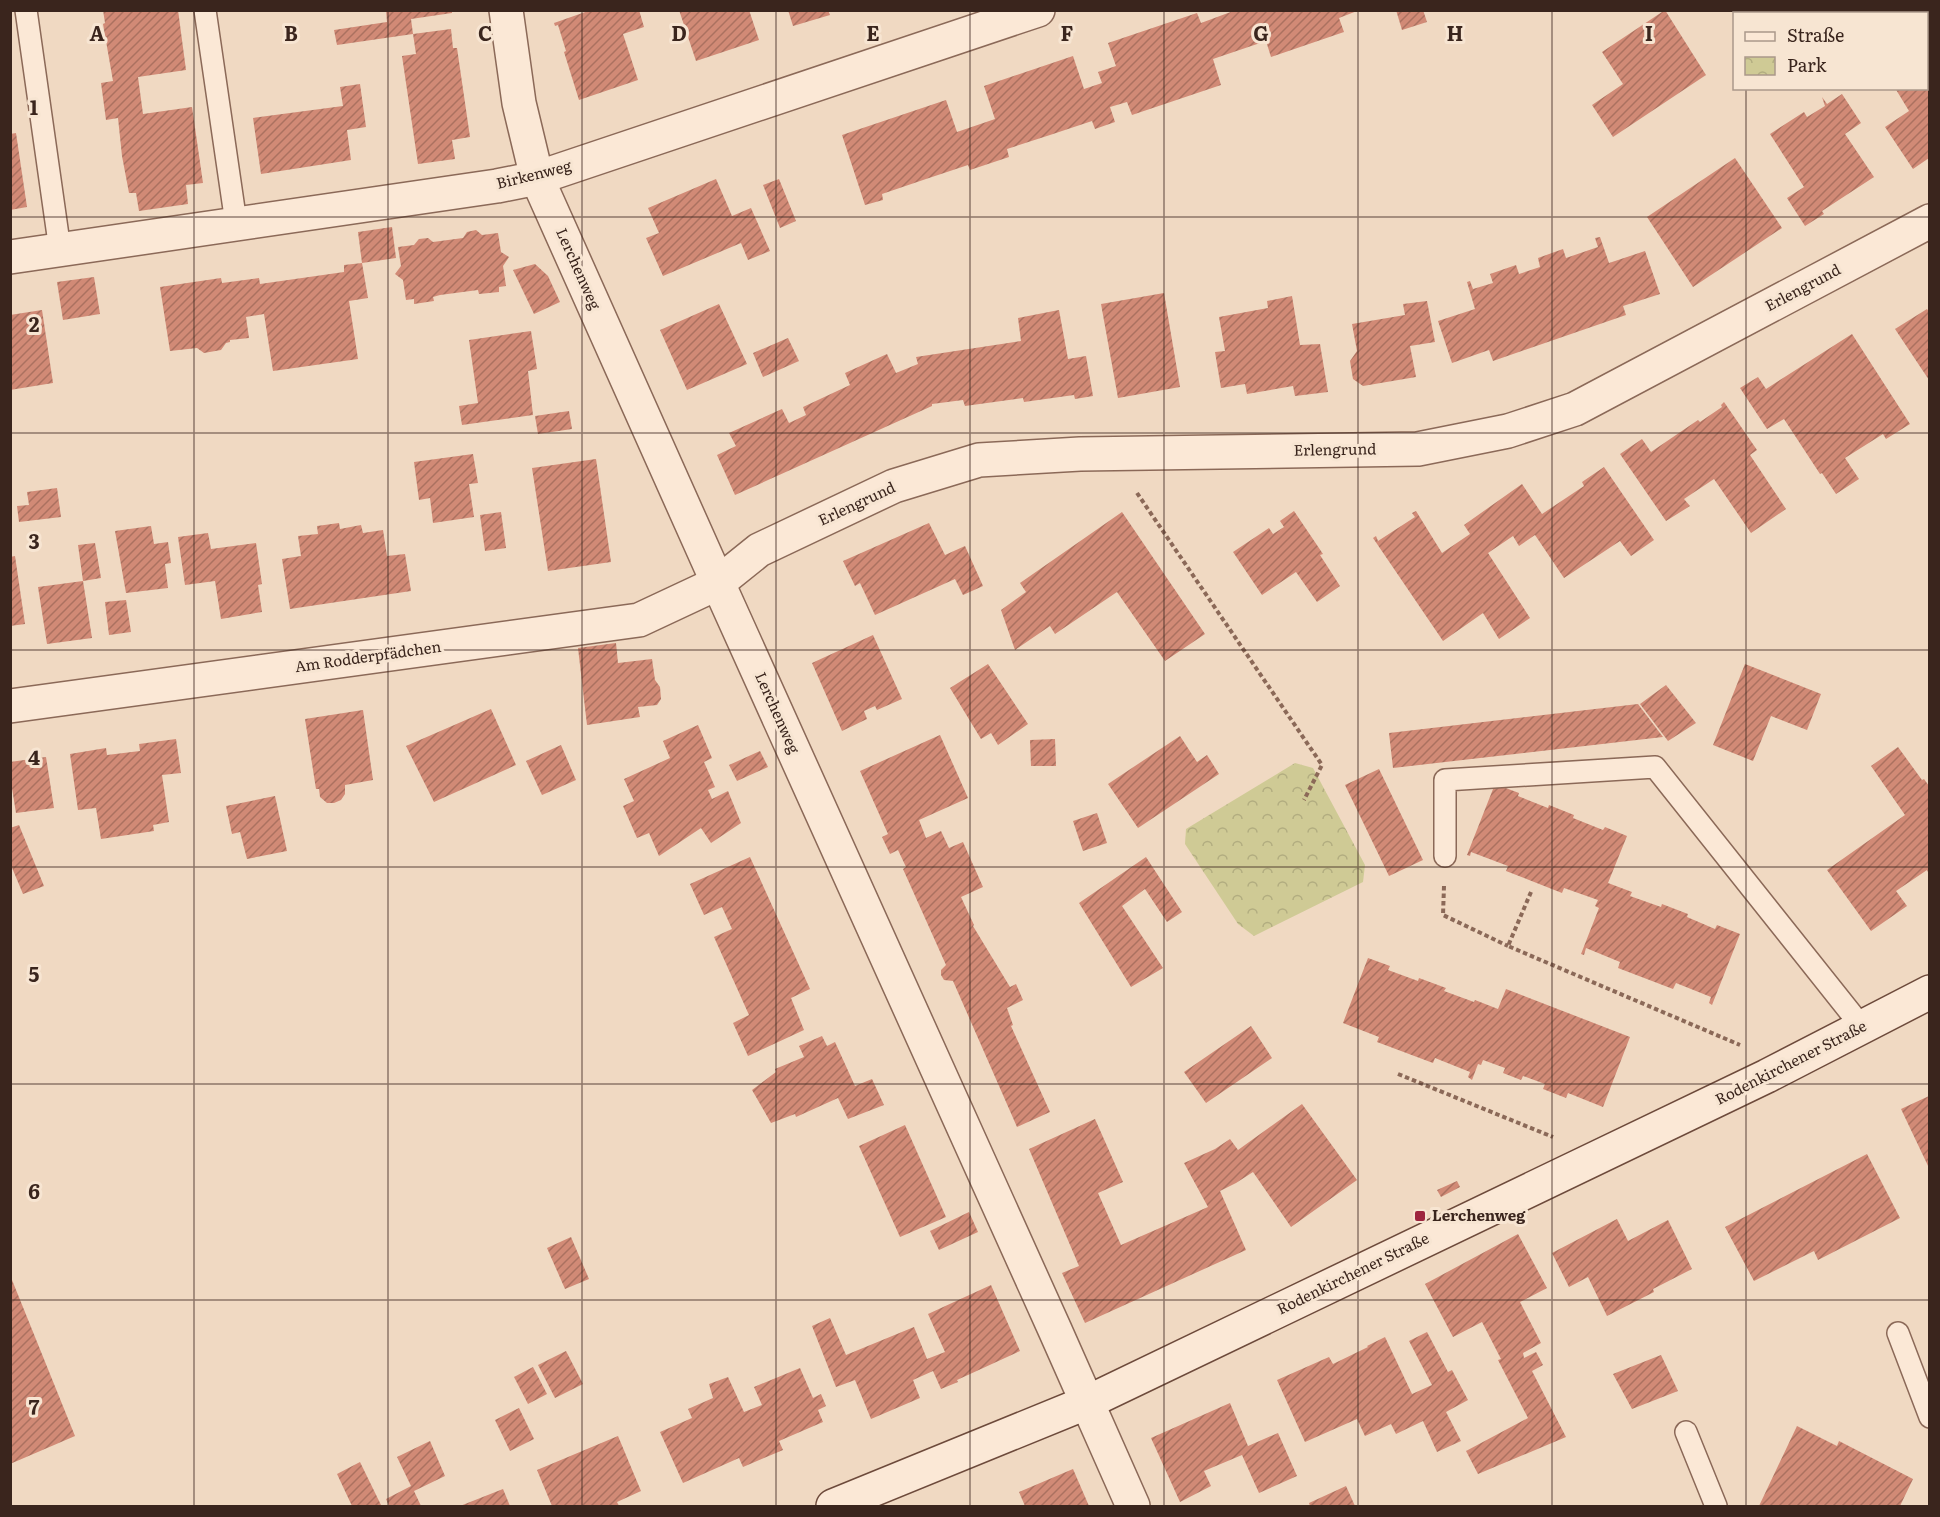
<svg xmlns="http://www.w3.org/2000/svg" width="1940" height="1517" viewBox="0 0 1940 1517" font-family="Literata,serif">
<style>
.park{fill:url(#park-crowns)}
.building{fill:url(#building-hatch)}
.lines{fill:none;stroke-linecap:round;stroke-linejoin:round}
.lane-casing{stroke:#8b6958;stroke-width:24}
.street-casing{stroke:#8b6958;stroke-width:36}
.secondary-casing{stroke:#6d4a3b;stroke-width:36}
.path{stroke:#8b6958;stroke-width:4;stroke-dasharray:4.5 3;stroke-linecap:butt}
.lane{stroke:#fbe8d6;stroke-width:21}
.street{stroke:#fbe8d6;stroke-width:33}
.secondary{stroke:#fbe8d6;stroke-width:33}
.grid{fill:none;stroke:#3a251d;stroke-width:1.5;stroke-opacity:0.55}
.poi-dot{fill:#9e253e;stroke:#f7e5d2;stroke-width:2}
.labels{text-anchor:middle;stroke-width:6;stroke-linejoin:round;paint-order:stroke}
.street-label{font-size:15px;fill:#3a251d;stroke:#f7e5d2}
.poi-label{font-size:15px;font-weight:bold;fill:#3a251d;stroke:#f7e5d2;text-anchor:start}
.grid-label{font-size:20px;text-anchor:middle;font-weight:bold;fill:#3a251d;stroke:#f7e5d2;stroke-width:6;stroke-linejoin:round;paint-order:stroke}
</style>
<defs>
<pattern id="park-crowns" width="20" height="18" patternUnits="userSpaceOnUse" patternTransform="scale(1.5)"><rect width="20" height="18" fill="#cfca95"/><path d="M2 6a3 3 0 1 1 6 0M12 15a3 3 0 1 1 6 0" fill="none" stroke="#b2ad80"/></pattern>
<pattern id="building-hatch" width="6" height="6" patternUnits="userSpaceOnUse" patternTransform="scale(1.5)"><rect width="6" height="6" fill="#d18a76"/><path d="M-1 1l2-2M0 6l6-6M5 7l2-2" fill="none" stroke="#ab7160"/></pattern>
</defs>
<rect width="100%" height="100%" fill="#f0d9c2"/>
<polygon class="park" points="1295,763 1313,768 1365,865 1363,882 1254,936 1238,924 1185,844 1186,829"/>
<g class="building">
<polygon points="103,10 178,10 186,70 138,77 143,114 192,107 203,183 186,185 188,204 139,211 136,193 129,193 122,156 118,118 106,120 101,83 113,81 103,24 105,23"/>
<polygon points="386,10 452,10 452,13 411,19 413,34 451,29 453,48 457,48 470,137 452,140 455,159 418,164 402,56 416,54 413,34 337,45 334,30 387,22"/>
<polygon points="591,10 639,10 644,27 623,34 638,80 579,100 564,52 566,51 558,25 555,26 554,23"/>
<polygon points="679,10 749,10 759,40 696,61"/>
<polygon points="788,10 828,10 830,15 793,26"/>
<polygon points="1236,10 1357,11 1339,18 1344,32 1271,57 1266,41 1213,59 1221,85 1132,115 1127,102 1110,107 1115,122 1095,129 1092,121 1050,135 1007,149 1009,157 970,170 968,165 926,179 882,194 883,200 865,205 842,135 946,100 957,132 995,119 984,86 1073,56 1084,89 1102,83 1098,72 1116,66 1108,43 1197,13 1201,23"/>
<polygon points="1396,10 1423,10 1427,22 1402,30"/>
<polygon points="1665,10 1706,75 1613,137 1592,105 1623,84 1602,52"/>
<polygon points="1926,33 1929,38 1929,158 1913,169 1885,127 1909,111 1895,88 1926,88"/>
<polygon points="360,84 366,127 347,130 351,160 261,174 253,118 343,106 340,87"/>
<polygon points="1842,94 1861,123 1845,134 1874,177 1822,211 1824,214 1805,226 1787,198 1804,187 1770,134 1804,112 1807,117 1825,106 1822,97 1827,104"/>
<polygon points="16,133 27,207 10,210 10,134"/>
<polygon points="1735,158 1782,228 1693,287 1647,217"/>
<polygon points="716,179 732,216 751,208 770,251 748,260 741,243 663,276 646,238 659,233 648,208"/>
<polygon points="779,179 796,221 780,228 763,185"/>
<polygon points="392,227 396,258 362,263 358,232"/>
<polygon points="476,230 482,235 498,233 501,252 509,257 503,266 506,286 499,287 499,292 479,294 478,290 440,295 433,297 434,301 414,304 414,299 406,300 403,280 395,274 401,266 398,247 414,245 419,239 428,238 433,242 463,238 467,232"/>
<polygon points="1600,237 1609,263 1645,251 1660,294 1623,306 1626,315 1493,361 1489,350 1452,363 1438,321 1475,309 1467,282 1470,281 1473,289 1493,283 1490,274 1516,265 1519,274 1540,267 1538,258 1563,249 1566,258 1598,247 1595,238"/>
<polygon points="362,263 368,298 349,301 358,359 273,371 264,314 246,317 249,338 230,340 230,342 226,343 221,350 204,353 197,348 170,351 160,287 221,278 222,283 259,278 260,284 344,272 344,265"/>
<polygon points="535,264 548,276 560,302 534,314 513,270"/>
<polygon points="94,277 100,314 63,320 57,282"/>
<polygon points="1164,293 1180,387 1118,398 1101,304"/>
<polygon points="1292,296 1300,345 1320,344 1328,392 1295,396 1293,386 1247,394 1245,384 1221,388 1215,352 1225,351 1219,317 1268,308 1267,301"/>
<polygon points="1427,301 1435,342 1410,346 1416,377 1363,386 1353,379 1350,361 1357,351 1352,324 1405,315 1403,304"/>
<polygon points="719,304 747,364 687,390 660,330"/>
<polygon points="1927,309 1929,312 1929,380 1895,329"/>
<polygon points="42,310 53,383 10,390 10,315"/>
<polygon points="1059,310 1068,359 1086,356 1093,396 1075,399 1074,395 1024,402 1023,398 965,406 963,400 932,404 932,406 735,495 717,455 736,446 729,433 782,409 789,423 806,415 803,407 850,385 845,373 887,354 896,373 918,364 916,357 1021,341 1018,318"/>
<polygon points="531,331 537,369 528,371 533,415 462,425 459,406 478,403 469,340"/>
<polygon points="1852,334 1910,424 1886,439 1883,434 1845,458 1859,479 1836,494 1822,473 1820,474 1784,419 1767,429 1740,388 1758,377 1766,389"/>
<polygon points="788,338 799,361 763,377 753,353"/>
<polygon points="1724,402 1757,450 1750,455 1786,509 1751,533 1714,479 1684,499 1690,506 1666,521 1620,454 1642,439 1651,452 1698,420 1700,422 1722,407 1721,405"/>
<polygon points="569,411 572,429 538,434 535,416"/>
<polygon points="473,454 478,483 469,484 474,517 433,523 430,498 419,500 414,462"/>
<polygon points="596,459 611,562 548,571 532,468"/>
<polygon points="1604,467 1654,540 1631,556 1620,541 1564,578 1535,535 1519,546 1513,536 1488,553 1530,618 1499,639 1483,613 1443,641 1373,538 1376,536 1378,541 1415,517 1412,513 1416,511 1442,553 1470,534 1464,525 1522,484 1542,514 1584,486 1582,482"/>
<polygon points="57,488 61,517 19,522 17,506 29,505 27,492"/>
<polygon points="1294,511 1323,554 1320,555 1340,586 1317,602 1296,572 1262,595 1233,552 1269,528 1273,534 1284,527 1280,521"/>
<polygon points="501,512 506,548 485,551 480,515"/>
<polygon points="1122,512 1205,634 1165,661 1117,592 1055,634 1050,626 1015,650 1001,610 1026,592 1020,583"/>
<polygon points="339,523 340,529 361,525 363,533 383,530 387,556 405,554 411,591 290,609 282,559 301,556 298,536 318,534 317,526"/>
<polygon points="929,523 945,555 965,546 983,586 963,595 955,579 875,615 860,583 855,586 843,561"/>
<polygon points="151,526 154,544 168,542 171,563 165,564 168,588 126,593 115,531"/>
<polygon points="208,533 211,549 256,543 262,584 258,585 262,612 221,619 215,581 185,585 178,537"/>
<polygon points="95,543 101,578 83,581 92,638 47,644 38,587 83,581 78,545"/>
<polygon points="15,556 25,624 10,626 10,557"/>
<polygon points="126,600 131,632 109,635 105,602"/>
<polygon points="873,635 902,699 877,710 875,706 864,711 867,719 842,731 812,663"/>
<polygon points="616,643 618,663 652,659 655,680 660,687 661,699 657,705 638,707 640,717 587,725 578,648"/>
<polygon points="988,664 1028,724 998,745 991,733 981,739 950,688"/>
<polygon points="1745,664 1821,694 1807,730 1771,716 1753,761 1713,745"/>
<polygon points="1666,685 1696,723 1668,741 1640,704"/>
<polygon points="1638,704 1663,737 1393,768 1389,733"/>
<polygon points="491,709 516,765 434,802 406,746"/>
<polygon points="363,710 373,780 345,785 345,794 341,800 334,803 327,803 320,797 319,789 316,789 305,719"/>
<polygon points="698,725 712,758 704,762 715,787 708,790 712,799 728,791 741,823 711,843 701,828 659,856 649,833 637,838 623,806 634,801 624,779 670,758 663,741"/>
<polygon points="940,735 968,798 919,820 926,838 941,831 949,848 963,842 983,887 961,897 974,925 973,926 1010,987 1016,984 1023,1000 1007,1008 1013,1025 1011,1026 1050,1112 1017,1127 953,981 944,980 941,975 941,970 946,965 903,869 906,867 898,850 890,854 882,837 888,834 860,771"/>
<polygon points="1180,736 1197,762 1207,755 1219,774 1138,828 1108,784"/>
<polygon points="176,739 181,773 162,775 169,822 153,825 154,831 101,839 96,808 78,810 70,754 106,748 107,755 140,751 139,744"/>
<polygon points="1055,739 1056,766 1031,766 1030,740"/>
<polygon points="561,745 576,780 542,795 526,761"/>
<polygon points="1898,747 1922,780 1924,779 1929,786 1929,874 1927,870 1896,891 1907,906 1871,931 1827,870 1905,815 1871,766"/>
<polygon points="760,751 768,767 737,781 729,765"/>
<polygon points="46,757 54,808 16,813 10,776 10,762"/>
<polygon points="1379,769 1423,860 1389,876 1345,785"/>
<polygon points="1495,784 1519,793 1518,796 1548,808 1549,805 1574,815 1573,818 1603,830 1605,827 1627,836 1608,883 1632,892 1630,896 1661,907 1662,904 1688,914 1687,917 1715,929 1717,925 1740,934 1712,1005 1709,1003 1711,997 1676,983 1673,989 1618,968 1620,962 1586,948 1584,955 1581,954 1599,908 1595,906 1598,900 1564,888 1562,893 1506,871 1508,866 1471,852 1470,856 1467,855"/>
<polygon points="275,796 287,851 247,859 240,832 232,834 226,806"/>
<polygon points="1097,813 1107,843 1083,851 1073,821"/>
<polygon points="19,825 44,886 23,894 10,863 10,828"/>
<polygon points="750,857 810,989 791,998 804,1030 748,1056 733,1023 749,1015 714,937 732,929 722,907 704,915 690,884"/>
<polygon points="1146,857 1182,912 1167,922 1145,889 1122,906 1163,968 1131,987 1079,903"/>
<polygon points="1368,958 1390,966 1388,970 1418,981 1419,978 1446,988 1444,991 1474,1002 1475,1000 1498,1009 1506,989 1630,1037 1603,1107 1568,1093 1566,1098 1543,1089 1545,1084 1523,1076 1521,1080 1503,1073 1505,1068 1483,1060 1481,1065 1478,1064 1472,1080 1468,1077 1470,1072 1435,1058 1433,1063 1377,1042 1379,1037 1343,1023"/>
<polygon points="1251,1026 1272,1058 1206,1103 1184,1072"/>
<polygon points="822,1036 827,1046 835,1042 855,1086 872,1079 884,1105 848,1119 838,1098 796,1117 795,1114 771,1123 752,1090 776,1072 775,1069 804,1057 799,1046"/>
<polygon points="1929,1096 1929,1168 1901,1109"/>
<polygon points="1302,1104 1357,1180 1291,1227 1253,1172 1236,1183 1220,1191 1246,1250 1085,1323 1062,1273 1079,1266 1029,1149 1095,1119 1123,1182 1098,1193 1121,1245 1208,1207 1184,1163 1215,1149 1230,1139 1238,1150"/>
<polygon points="905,1125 946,1217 900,1237 859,1146"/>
<polygon points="1867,1154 1900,1218 1818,1260 1814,1251 1754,1281 1725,1227"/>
<polygon points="1457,1181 1460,1187 1441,1197 1437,1190"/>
<polygon points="969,1212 978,1232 939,1250 930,1231"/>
<polygon points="1617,1219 1628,1241 1668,1220 1692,1269 1653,1289 1654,1292 1607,1316 1588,1277 1569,1287 1552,1253"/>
<polygon points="1518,1234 1547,1288 1520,1302 1541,1343 1523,1353 1524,1358 1536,1352 1543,1365 1532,1371 1566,1437 1478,1474 1466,1451 1528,1418 1498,1360 1501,1359 1482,1322 1453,1337 1425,1284"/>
<polygon points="571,1237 589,1279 565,1289 547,1248"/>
<polygon points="10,1275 75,1436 10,1464"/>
<polygon points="991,1285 1020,1351 957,1380 958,1382 941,1389 933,1371 913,1380 920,1398 871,1419 855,1380 836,1387 812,1326 830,1318 846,1355 914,1327 927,1359 945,1352 928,1314"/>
<polygon points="1427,1332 1448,1372 1452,1370 1468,1400 1446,1412 1461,1441 1437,1452 1423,1421 1396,1434 1391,1424 1365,1436 1357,1419 1305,1442 1277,1380 1329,1357 1333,1364 1368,1347 1367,1346 1385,1337 1412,1394 1432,1385 1409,1341"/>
<polygon points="566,1351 583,1384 555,1398 538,1365"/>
<polygon points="1661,1355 1678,1391 1632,1409 1613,1374"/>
<polygon points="533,1367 547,1394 528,1404 514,1377"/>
<polygon points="800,1368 813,1398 821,1394 826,1406 818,1410 823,1422 779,1441 783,1450 764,1458 743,1467 739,1458 683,1483 660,1432 692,1418 688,1409 713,1398 709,1384 728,1377 744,1412 762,1405 754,1387"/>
<polygon points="1230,1403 1248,1446 1278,1433 1297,1476 1259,1493 1242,1455 1204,1471 1211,1486 1180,1502 1151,1438"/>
<polygon points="519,1408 534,1439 510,1451 495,1420"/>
<polygon points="1797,1426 1837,1446 1839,1441 1913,1479 1900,1506 1759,1506"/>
<polygon points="618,1436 641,1491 617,1502 619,1506 552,1506 537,1470"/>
<polygon points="430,1441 445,1476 414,1491 421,1506 389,1506 386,1499 411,1486 397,1457"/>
<polygon points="360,1462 381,1505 379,1506 352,1506 337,1474"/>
<polygon points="1073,1469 1089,1506 1025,1506 1019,1492"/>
<polygon points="1346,1486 1355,1506 1310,1506 1309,1503"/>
<polygon points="503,1489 510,1506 460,1506"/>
</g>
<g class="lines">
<defs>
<g id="lane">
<polyline points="26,10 60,250"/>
<polyline points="205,10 236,223"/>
<polyline points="1445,856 1445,780 1655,767 1862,1027"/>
<polyline points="1898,1333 1930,1417"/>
<polyline points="1686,1432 1716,1506"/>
</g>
<g id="street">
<polyline points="506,10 519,103 537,178 718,583 1055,1330 1133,1506"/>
<polyline points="10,257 497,186 537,178 1038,10"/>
<polyline points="10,706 639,620 718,583 759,550 894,486 979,460 1080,454 1418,449 1508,431 1575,409 1930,221"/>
</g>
<polyline id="secondary" points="833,1506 1088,1402 1767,1076 1930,992"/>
</defs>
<use href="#lane" class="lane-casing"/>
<use href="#street" class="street-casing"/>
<use href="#secondary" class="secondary-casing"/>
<g class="path">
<polyline points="1137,493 1322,765 1304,800"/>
<polyline points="1444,886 1443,915 1508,946"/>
<polyline points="1531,892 1508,946 1740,1045"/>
<polyline points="1398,1074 1553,1137"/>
</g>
<use href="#lane" class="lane"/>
<use href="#street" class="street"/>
<use href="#secondary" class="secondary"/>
</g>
<path class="grid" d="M194 10V1506M388 10V1506M582 10V1506M776 10V1506M970 10V1506M1164 10V1506M1358 10V1506M1552 10V1506M1746 10V14M1746 88V1506M10 217H1930M10 433H1930M10 650H1930M10 867H1930M10 1084H1930M10 1300H1930"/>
<rect class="poi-dot" x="1414" y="1210" width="12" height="12" rx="3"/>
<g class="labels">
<g class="street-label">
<text transform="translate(534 175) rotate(-14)" y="5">Birkenweg</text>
<text transform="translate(578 269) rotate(66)" y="5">Lerchenweg</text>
<text transform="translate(1803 288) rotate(-28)" y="5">Erlengrund</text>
<text transform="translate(1335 450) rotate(-1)" y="5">Erlengrund</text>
<text transform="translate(857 504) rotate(-25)" y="5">Erlengrund</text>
<text transform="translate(368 657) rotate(-8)" y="5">Am Rodderpfädchen</text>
<text transform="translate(777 713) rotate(66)" y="5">Lerchenweg</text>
<text transform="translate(1791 1063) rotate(-27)" y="5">Rodenkirchener Straße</text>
<text transform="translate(1353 1274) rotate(-26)" y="5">Rodenkirchener Straße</text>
</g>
<g class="poi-label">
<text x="1432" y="1221">Lerchenweg</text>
</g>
</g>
<g class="grid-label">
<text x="97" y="41">A</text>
<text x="291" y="41">B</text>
<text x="485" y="41">C</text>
<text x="679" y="41">D</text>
<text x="873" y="41">E</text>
<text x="1067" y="41">F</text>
<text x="1261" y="41">G</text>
<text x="1455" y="41">H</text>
<text x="1649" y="41">I</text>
<text x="34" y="115">1</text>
<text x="34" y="332">2</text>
<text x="34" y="549">3</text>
<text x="34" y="765">4</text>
<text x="34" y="982">5</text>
<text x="34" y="1199">6</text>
<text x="34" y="1415">7</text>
</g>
<rect width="1940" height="1517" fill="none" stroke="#3a251d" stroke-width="24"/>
<rect x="1733" y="12" width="195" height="78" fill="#f7e5d2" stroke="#ab988a" stroke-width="1.5"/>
<rect x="1745" y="32" width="30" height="9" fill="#fbe8d6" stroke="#ab988a" stroke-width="1.5"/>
<text x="1787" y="42" font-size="18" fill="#3a251d">Straße</text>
<rect x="1745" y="57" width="30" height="18" fill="url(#park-crowns)" stroke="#ab988a" stroke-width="1.5"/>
<text x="1787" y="72" font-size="18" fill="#3a251d">Park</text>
</svg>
